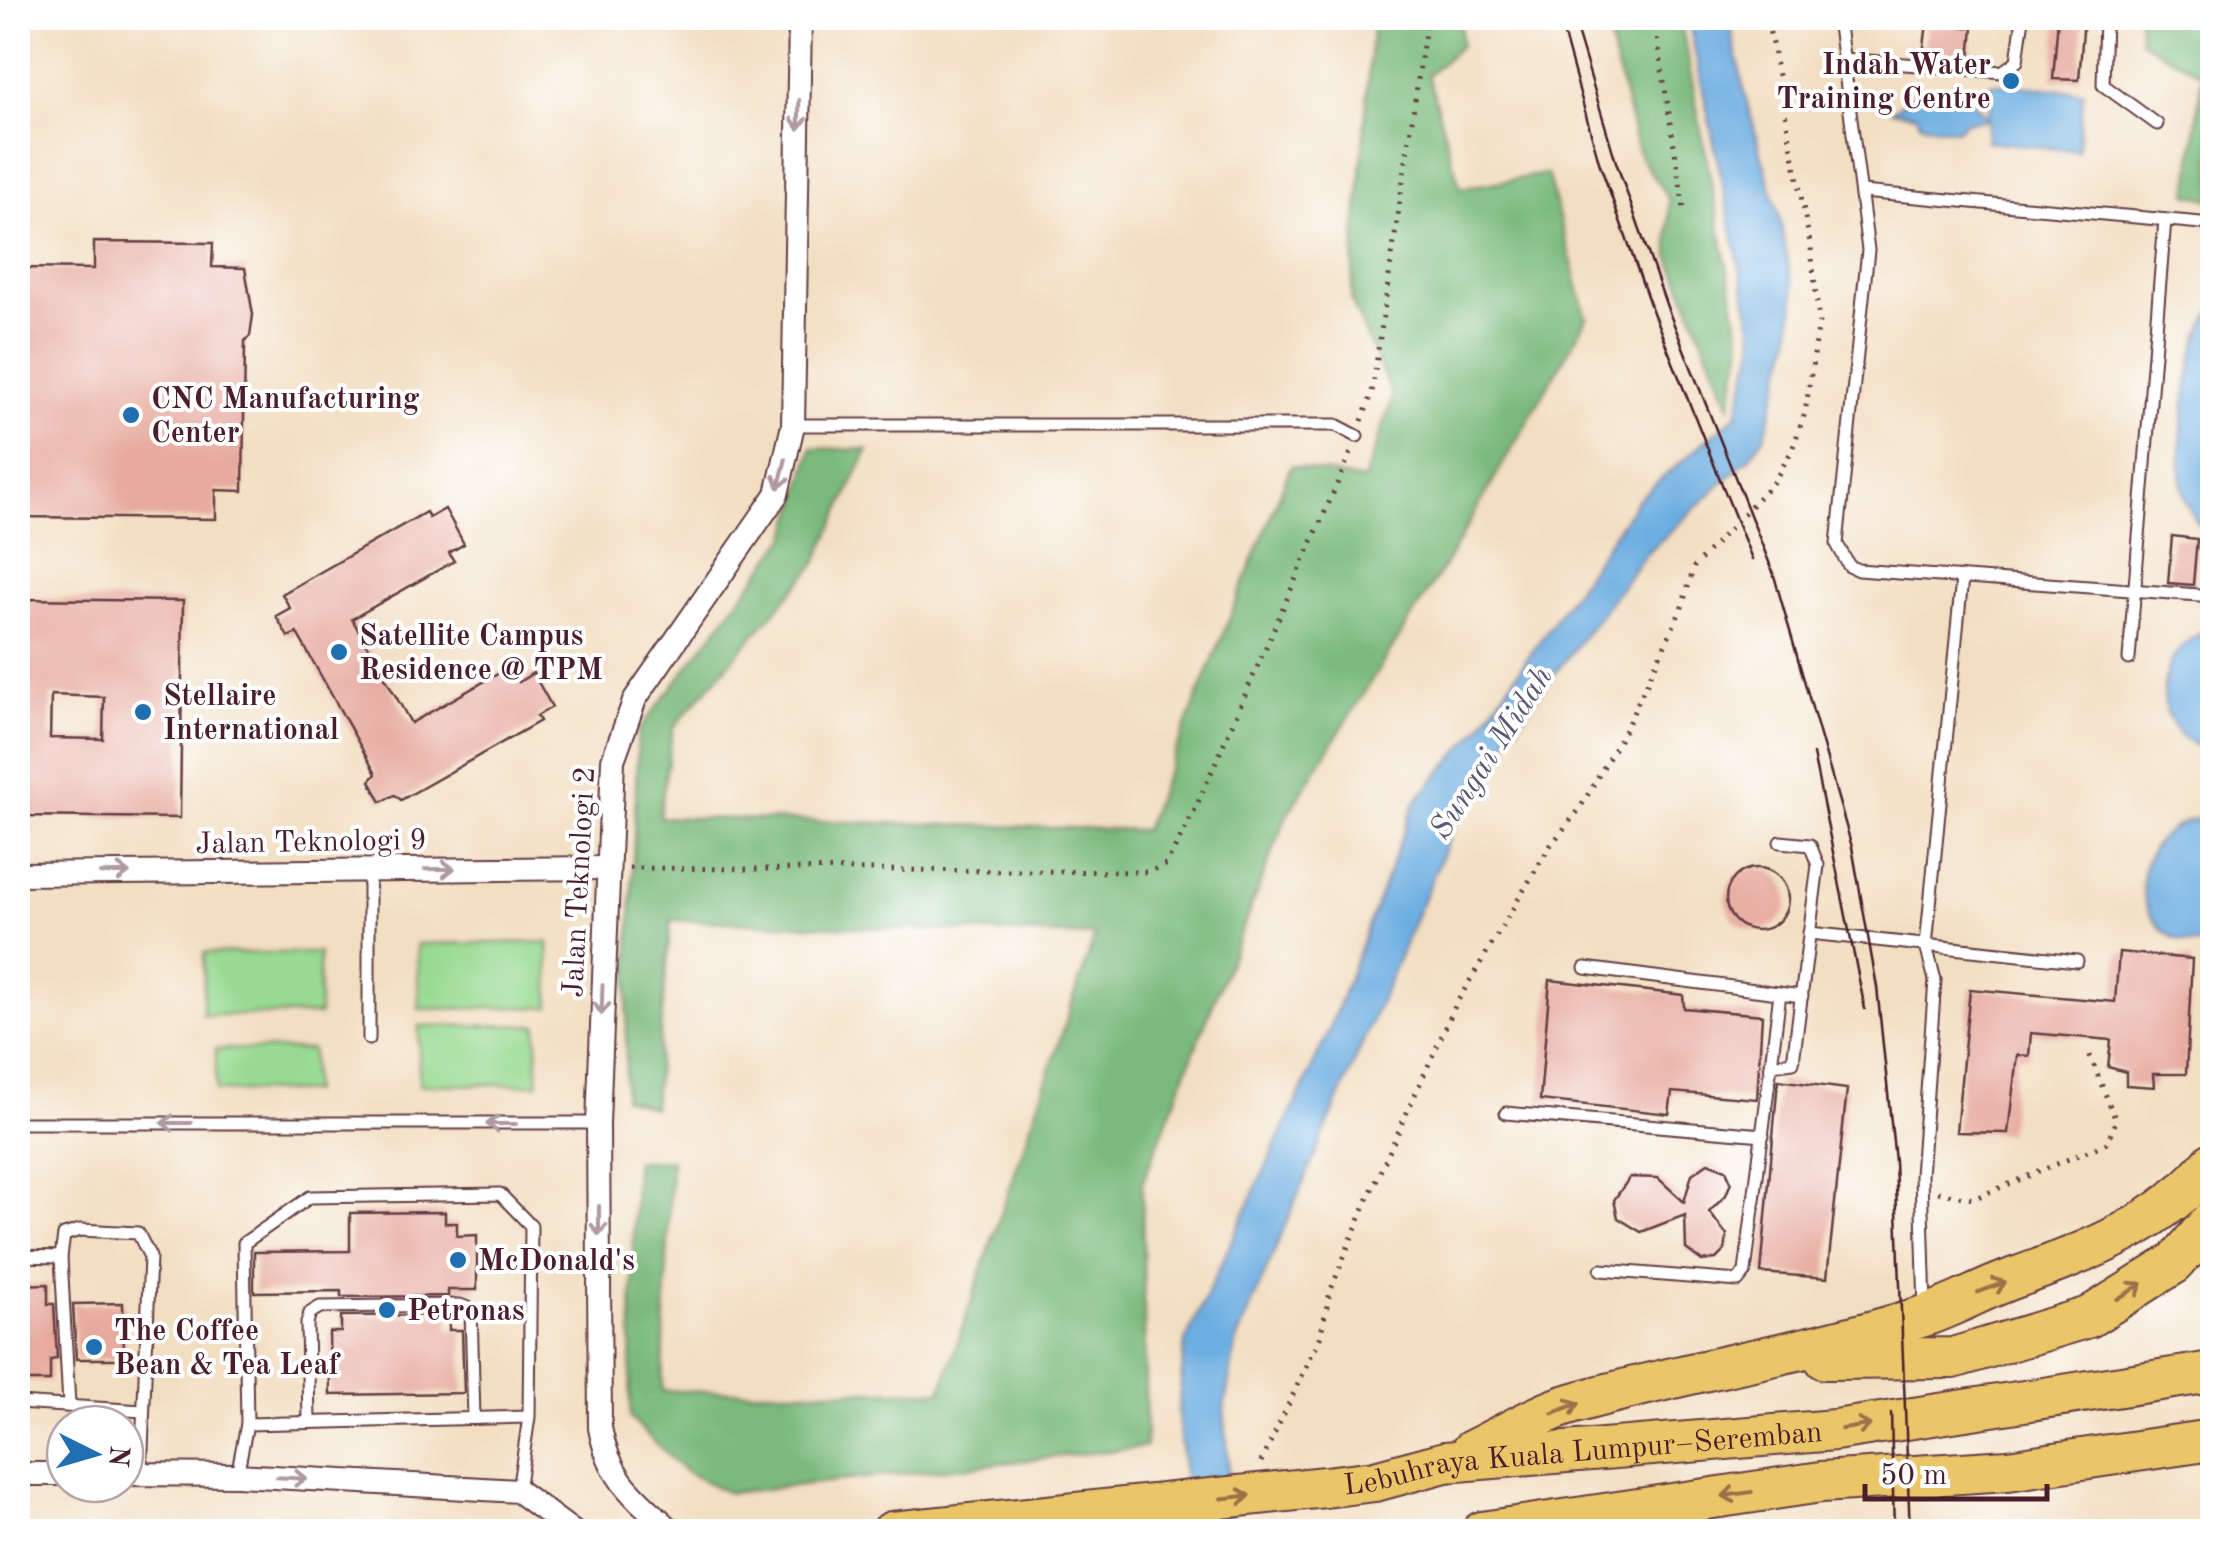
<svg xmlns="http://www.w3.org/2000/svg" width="2230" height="1549" viewBox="0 0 2230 1549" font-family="'Old Standard TT',serif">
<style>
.green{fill:#98da91;stroke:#717c5e;stroke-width:2.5}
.forest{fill:#7aba7b;stroke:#626c53;stroke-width:2.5}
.water{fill:#6daee1;stroke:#5c6686;stroke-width:2.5}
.building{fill:#e7aa9f;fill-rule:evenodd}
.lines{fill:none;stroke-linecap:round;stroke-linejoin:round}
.lane-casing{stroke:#633c42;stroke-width:15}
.street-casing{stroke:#633c42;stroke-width:26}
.highway-casing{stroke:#633c42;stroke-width:44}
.path{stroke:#633c42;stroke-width:5;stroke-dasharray:2.5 8;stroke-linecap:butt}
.lane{stroke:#fff;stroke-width:11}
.street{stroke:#fff;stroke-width:22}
.highway{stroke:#ebc669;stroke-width:40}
.tram{stroke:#4a1f2b;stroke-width:2.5}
.highway-bridge-casing{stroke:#633c42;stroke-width:44;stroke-linecap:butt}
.highway-bridge{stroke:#ebc669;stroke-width:40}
.oneway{stroke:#ae9aa0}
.oneway2{stroke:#9a724a}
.poi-dot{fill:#1f6fb2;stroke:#fff;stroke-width:4}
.labels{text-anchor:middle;stroke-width:8;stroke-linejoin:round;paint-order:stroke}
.poi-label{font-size:30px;font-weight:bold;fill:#4a1f2b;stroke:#fff;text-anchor:start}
.street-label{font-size:30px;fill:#4a1f2b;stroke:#fff}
.water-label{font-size:32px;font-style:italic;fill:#585874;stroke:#fff}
</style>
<rect width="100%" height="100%" fill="#fff"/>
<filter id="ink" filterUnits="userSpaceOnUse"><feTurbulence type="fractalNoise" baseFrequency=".01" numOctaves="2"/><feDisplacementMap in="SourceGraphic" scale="20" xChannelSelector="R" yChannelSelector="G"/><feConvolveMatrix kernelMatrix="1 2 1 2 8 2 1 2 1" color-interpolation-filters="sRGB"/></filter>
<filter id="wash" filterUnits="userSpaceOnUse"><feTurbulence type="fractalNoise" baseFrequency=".0048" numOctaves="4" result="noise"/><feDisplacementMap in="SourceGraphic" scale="40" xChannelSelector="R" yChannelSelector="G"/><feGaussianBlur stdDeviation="2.25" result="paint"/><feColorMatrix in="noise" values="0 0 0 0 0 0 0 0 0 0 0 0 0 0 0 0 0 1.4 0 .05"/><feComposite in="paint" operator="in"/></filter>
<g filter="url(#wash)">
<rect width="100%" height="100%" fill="#f2dec1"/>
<g class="green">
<polygon points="548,942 550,1007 419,1009 417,944"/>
<polygon points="204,953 319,953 319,1015 203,1015"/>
<polygon points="537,1025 538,1084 419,1085 419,1026"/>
<polygon points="216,1049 312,1050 312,1092 216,1091"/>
</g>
<g class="forest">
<polygon points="1373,18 1460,18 1461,45 1428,75 1460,188 1547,174 1587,318 1447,561 1287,815 1142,1184 1146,1447 729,1493 684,1471 630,1418 635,1161 671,1160 662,1391 941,1391 1095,936 671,920 653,1108 624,1098 638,732 788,536 812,448 868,450 815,565 673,728 659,817 1144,830 1291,466 1364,480 1393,398 1351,300"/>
<polygon points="1604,18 1680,18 1742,345 1730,406 1669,255 1669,199 1639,155"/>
<polygon points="2139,18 2212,18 2212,200 2188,194 2202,74 2141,42"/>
</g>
<g class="water">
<polygon points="1688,18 1729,18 1744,92 1781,224 1794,294 1791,338 1765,435 1748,459 1646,554 1531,705 1464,803 1237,1339 1224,1408 1234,1531 1189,1531 1178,1413 1185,1342 1328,1033 1415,802 1478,730 1638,499 1737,414 1754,346 1752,325"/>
<polygon points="1991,83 2083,92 2078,151 1986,141 1988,120 1967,121 1956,130 1921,124 1917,115 1892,111 1922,89 1963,91 1988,118"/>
<path d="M2212 311V540C2201 528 2192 517 2186 501 2172 463 2188 344 2212 311Z"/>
<path d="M2212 629V751C2146 736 2150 647 2212 629Z"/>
<path d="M2200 818 2212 819V944C2130 952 2114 836 2200 818Z"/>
</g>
<g id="blocks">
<g class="building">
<polygon points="2058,18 2084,18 2079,80 2053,79"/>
<polygon points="1927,23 1973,28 1970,59 1923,54"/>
<polygon points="94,242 213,243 212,267 245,268 253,315 250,336 245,341 243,491 216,490 216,519 18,517 18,268 94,269"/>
<polygon points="445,509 464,544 449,553 454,561 352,619 411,723 510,667 519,682 533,673 552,707 537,716 540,721 401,800 395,795 381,802 370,781 376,774 297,633 288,637 276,616 290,608 282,594 426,512 429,518"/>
<polygon points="2172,536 2197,539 2193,585 2168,583"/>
<path d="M18 599 183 601 180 818 18 816ZM51 695 104 697 103 739 50 738Z"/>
<circle cx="1757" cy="899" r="31"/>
<polygon points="2119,952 2192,959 2186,1074 2153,1074 2154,1087 2126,1085 2126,1072 2108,1067 2111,1040 2031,1033 2029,1056 2017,1055 2008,1133 1956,1132 1970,989 2115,1002"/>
<polygon points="1550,980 1683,995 1684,1008 1762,1015 1757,1099 1672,1092 1669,1114 1540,1100"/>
<polygon points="1778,1080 1847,1089 1827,1278 1761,1273"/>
<polygon points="1708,1163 1726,1170 1731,1182 1726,1195 1709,1212 1727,1235 1725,1250 1716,1259 1702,1261 1686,1249 1685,1215 1641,1232 1618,1218 1614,1200 1630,1177 1658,1178 1684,1202 1692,1174"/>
<polygon points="445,1212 445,1223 457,1223 457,1236 477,1235 477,1290 448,1290 448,1296 341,1297 341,1291 254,1292 254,1252 350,1251 350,1213"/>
<polygon points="48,1284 48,1304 54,1304 57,1359 50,1360 50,1381 18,1381 18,1285"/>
<polygon points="123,1303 124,1359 76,1359 73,1304"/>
<polygon points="449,1315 449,1330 462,1330 464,1393 330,1395 329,1332 341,1332 341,1316"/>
</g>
</g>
</g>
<g filter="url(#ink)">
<use href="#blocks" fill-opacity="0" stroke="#633c42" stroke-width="2.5"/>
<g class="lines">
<defs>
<g id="lane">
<polyline points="1838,18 1868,250 1837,544 1849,566 1858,570 2212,596"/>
<polyline points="2105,18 2103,85 2157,124"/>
<polyline points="1844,59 2002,72 2017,61 2023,18"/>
<polyline points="1862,192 2212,224"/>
<polyline points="793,425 1336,425 1357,436"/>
<polyline points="2129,659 2165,220"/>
<polyline points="1809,933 2077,961"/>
<polyline points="1585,968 1802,996"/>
<polyline points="369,1039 369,870"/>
<polyline points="1771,1065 1793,1062 1818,865 1810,845 1780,842"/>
<polyline points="1506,1113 1763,1135"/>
<polyline points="18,1123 598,1123"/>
<polyline points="18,1256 61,1257 64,1235 80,1230 138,1233 150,1257 141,1474"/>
<polyline points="61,1257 69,1405"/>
<polyline points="1601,1270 1738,1281 1745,1272 1780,993"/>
<polyline points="1925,1309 1921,1176 1935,980 1926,946 1962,578"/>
<polyline points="18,1403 143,1411"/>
<polyline points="309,1422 307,1323 310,1313 320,1307 460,1305 471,1309 474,1418"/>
<polyline points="237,1475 247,1424"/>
<polyline points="518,1491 529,1417 531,1226 500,1194 310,1197 244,1243 247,1424 529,1417"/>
</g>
<g id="street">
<polyline points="18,874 606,868"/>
<polyline points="18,1474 65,1474"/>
<polyline points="125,1474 237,1475 518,1491 573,1532"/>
<path d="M673 1532C635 1497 610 1481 600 1428L598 1123 613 760 635 699 777 494 793 425 800 18"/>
</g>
<g id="highway">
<polyline points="1825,1359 1953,1358 2089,1317 2175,1263 2212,1220"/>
<path d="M1471 1451C1504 1435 1539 1413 1574 1403 1689 1370 1807 1353 1921 1317 1952 1307 1981 1290 2012 1279 2089 1251 2158 1227 2212 1163"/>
<path id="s1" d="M1325 1487 1375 1481 1445 1462 1835 1430 2212 1372"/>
<polyline points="892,1532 1105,1510"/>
<polyline points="1482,1532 1821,1482 2008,1470 2212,1440"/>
</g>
</defs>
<use href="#lane" class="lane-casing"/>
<use href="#street" class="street-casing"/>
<use href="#highway" class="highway-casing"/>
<g class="path">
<polyline points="1654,18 1684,209"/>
<polyline points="1362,421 1372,392 1427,18"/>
<polyline points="629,868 1147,872 1166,865 1193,814 1352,450"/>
<polyline points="1938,1192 1973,1199 2107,1143 2116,1121 2088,1051"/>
<polyline points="1261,1462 1320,1338 1330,1292 1362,1212 1456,1004 1550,846 1579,810 1626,728 1681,610 1694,567 1775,480 1792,450 1805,413 1819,322 1811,248 1767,18"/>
</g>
<use href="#lane" class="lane"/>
<use href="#street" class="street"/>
<use href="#highway" class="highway"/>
<g class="tram">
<polyline points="1573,18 1616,162 1667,307 1773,572 1852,847 1877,987 1895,1161 1910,1532"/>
<polyline points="1563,32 1599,162 1652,310 1752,559"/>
<polyline points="1813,754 1865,1009"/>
<polyline points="1891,1413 1894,1532"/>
</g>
<defs>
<polyline id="highway-bridge" points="1105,1510 1325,1487"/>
</defs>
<use href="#highway-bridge" class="highway-bridge-casing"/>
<use href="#highway-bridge" class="highway-bridge"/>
</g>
<defs><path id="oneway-shaft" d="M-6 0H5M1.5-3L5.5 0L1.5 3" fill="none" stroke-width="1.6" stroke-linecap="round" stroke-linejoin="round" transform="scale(2.5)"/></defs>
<g class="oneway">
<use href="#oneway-shaft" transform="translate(799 115) rotate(91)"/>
<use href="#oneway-shaft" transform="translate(782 474) rotate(104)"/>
<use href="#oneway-shaft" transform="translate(440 869) rotate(-1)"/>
<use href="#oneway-shaft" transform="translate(115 873) rotate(-1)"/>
<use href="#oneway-shaft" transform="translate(602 1000) rotate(92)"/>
<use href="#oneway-shaft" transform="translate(176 1123) rotate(-180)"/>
<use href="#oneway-shaft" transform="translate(501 1124) rotate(-180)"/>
<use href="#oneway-shaft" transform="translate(599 1221) rotate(90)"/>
<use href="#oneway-shaft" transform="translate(292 1478) rotate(3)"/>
</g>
<g class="oneway2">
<use href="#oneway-shaft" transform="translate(1992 1287) rotate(-21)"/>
<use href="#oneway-shaft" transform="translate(2130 1291) rotate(-32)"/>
<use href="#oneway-shaft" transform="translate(1566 1408) rotate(-21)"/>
<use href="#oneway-shaft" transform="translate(1856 1427) rotate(-9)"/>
<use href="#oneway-shaft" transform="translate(1737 1494) rotate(172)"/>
<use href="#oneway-shaft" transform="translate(1236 1497) rotate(-6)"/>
</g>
</g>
<g class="poi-dot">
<circle cx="2011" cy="81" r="10"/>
<circle cx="131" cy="415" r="10"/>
<circle cx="339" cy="652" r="10"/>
<circle cx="143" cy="712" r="10"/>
<circle cx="458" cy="1260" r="10"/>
<circle cx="387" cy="1310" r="10"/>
<circle cx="94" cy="1347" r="10"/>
</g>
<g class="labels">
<g class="poi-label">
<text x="1991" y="74" text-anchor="end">Indah Water<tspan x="1991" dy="34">Training Centre</tspan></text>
<text x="151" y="408">CNC Manufacturing<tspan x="151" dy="34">Center</tspan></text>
<text x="359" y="645">Satellite Campus<tspan x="359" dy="34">Residence @ TPM</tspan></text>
<text x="163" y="705">Stellaire<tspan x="163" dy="34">International</tspan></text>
<text x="478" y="1270">McDonald's</text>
<text x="407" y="1320">Petronas</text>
<text x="114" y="1340">The Coffee<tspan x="114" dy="34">Bean &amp; Tea Leaf</tspan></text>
</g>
<g class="street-label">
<text transform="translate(311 841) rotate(-1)" y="10">Jalan Teknologi 9</text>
<text transform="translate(578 882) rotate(-87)" y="10">Jalan Teknologi 2</text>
<text dy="10" stroke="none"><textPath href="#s1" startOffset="260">Lebuhraya Kuala Lumpur–Seremban</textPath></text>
</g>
<g class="water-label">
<text transform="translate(1490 752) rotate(-57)" y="11">Sungai Midah</text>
</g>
</g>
<rect width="2230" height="1549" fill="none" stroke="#fff" stroke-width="60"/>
<g transform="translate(95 1454) rotate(95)"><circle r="48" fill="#ffffff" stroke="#b7a5aa" stroke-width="2.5"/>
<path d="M0-8L18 38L0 25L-18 38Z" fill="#1f6fb2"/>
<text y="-15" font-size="28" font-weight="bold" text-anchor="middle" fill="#4a1f2b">N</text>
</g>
<path d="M1865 1484v15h182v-15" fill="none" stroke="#4a1f2b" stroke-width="5"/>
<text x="1880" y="1484" font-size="30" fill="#4a1f2b" stroke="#ffffff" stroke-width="8" paint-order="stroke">50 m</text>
</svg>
